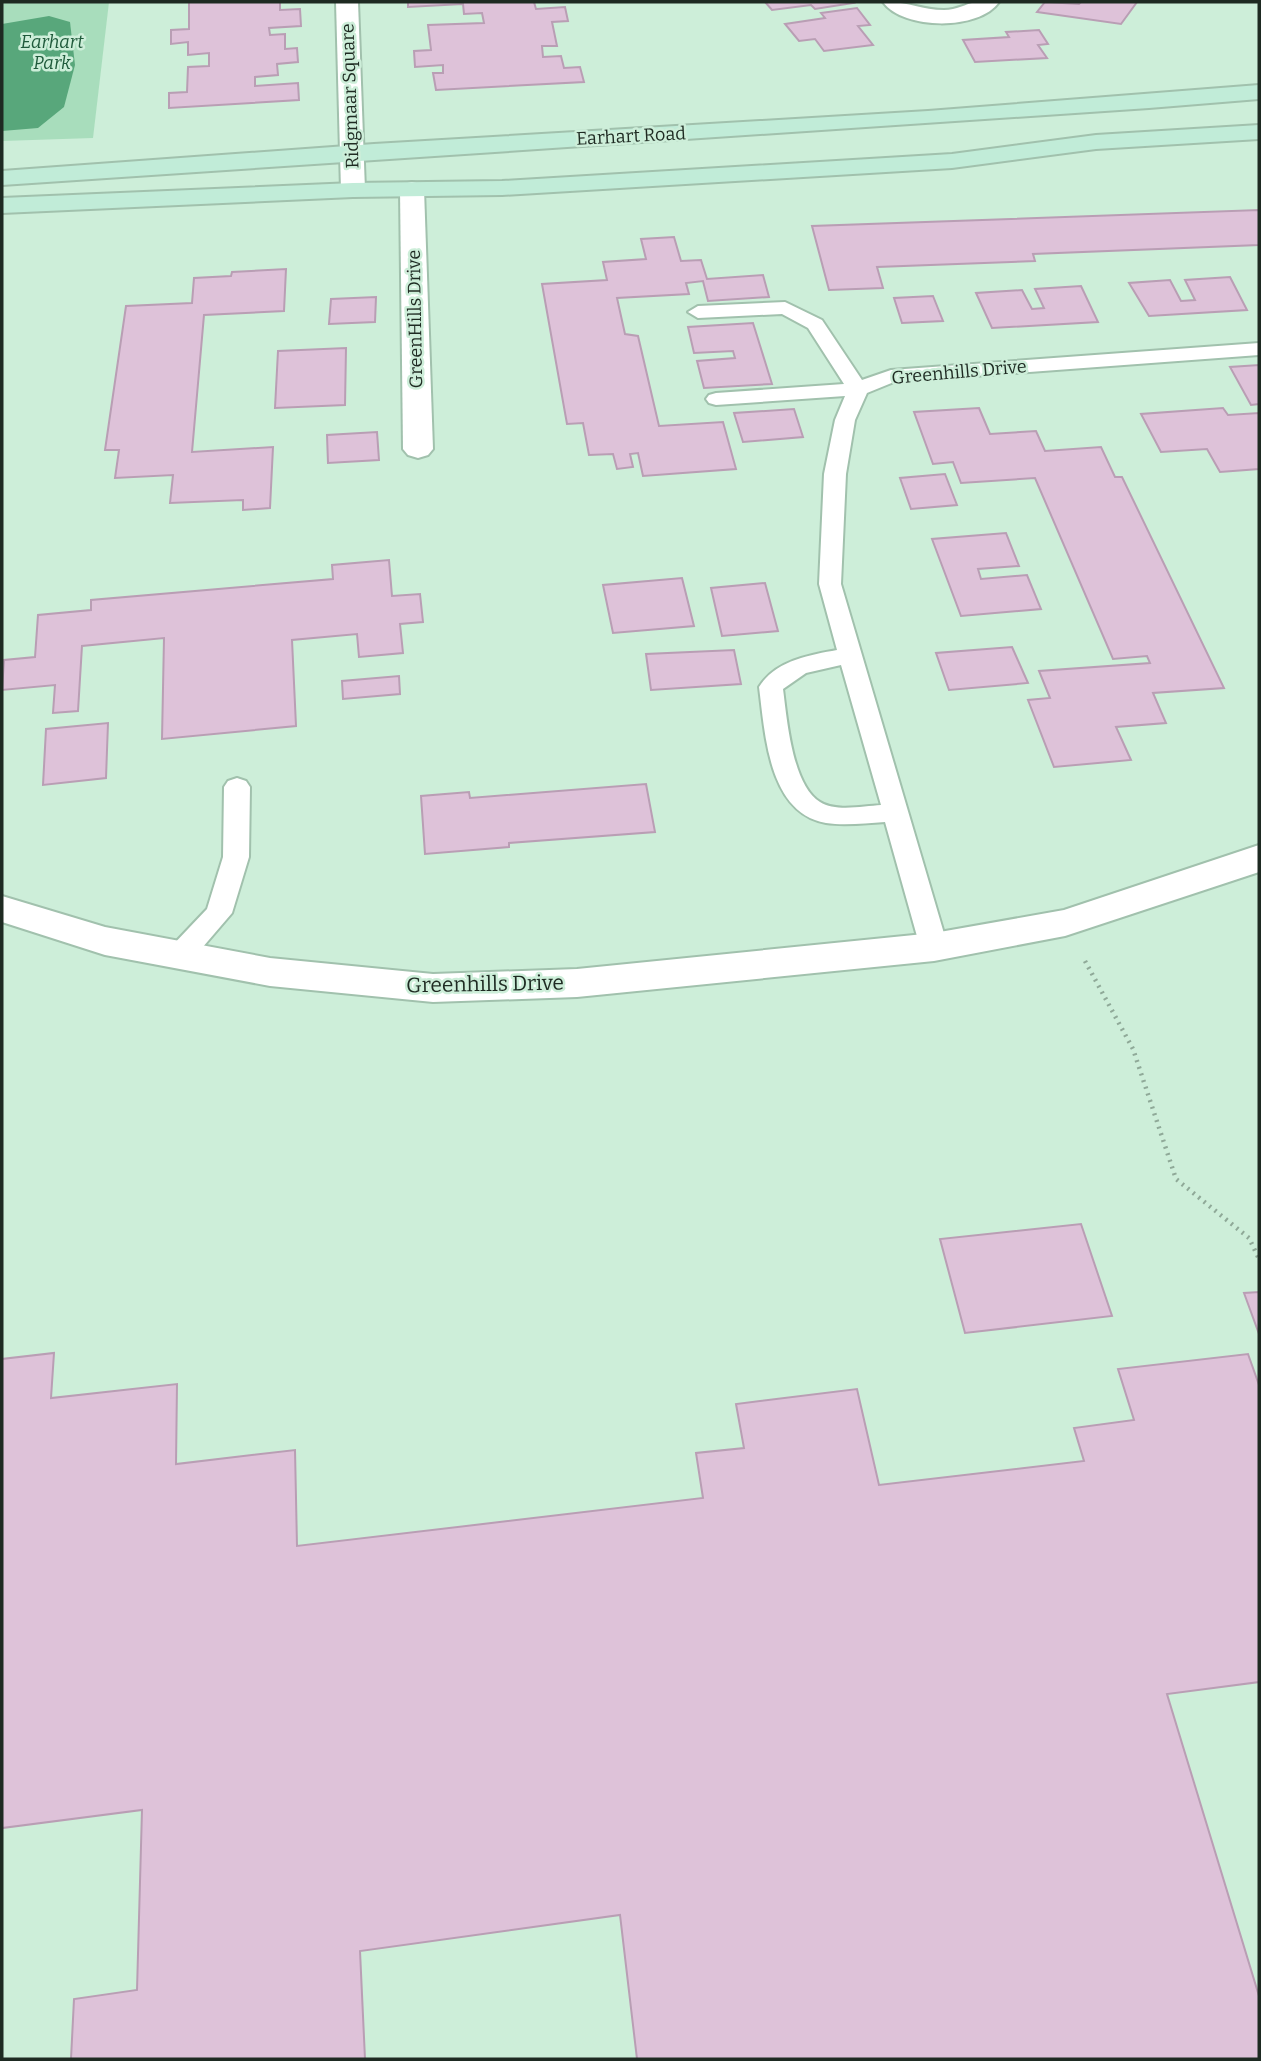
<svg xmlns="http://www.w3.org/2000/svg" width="1261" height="2061" viewBox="0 0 1261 2061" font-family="Bitter,serif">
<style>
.green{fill:#a8ddbc}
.water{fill:#58a77b}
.building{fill:#dec2d9;stroke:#b99eb4;stroke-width:2}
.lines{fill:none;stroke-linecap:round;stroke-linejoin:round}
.lane-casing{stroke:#a1c1ad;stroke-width:4}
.street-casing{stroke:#a1c1ad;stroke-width:4}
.secondary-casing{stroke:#a1c1ad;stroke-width:4}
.path{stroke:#8fa998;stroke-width:4.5;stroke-dasharray:2 5;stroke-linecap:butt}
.lane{fill:#fff;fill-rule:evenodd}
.street{fill:#fff;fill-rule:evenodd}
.secondary{fill:#c1ecd8;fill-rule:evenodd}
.labels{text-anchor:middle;stroke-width:5;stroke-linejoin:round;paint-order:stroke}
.far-park-label{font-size:18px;font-style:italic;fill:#1f5a3b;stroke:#cdeed9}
.far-street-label{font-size:18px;fill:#1e2a22;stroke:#cdeed9}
.street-label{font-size:21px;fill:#1e2a22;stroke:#cdeed9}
</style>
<rect width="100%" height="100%" fill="#cdeed9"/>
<polygon class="green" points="2,2 109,2 93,138 2,141"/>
<polygon class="water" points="49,16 70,22 75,65 64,107 38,128 2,131 2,24"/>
<g class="building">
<polygon points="189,2 280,2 280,10 300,9 301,26 269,28 270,35 285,34 285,49 297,48 298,62 277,64 278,75 255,77 255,86 298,83 299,100 169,108 169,93 187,92 188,67 209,66 209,53 188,55 188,42 171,44 171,30 189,29"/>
<polygon points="408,2 534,2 536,9 565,7 568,21 552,22 557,46 542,46 543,57 561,56 564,68 580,67 584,82 436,90 433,73 443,73 443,65 415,67 414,51 431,50 428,25 484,23 482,13 464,14 463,4 408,7"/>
<polygon points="765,2 851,2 853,3 815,9 811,5 772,10"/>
<polygon points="1045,2 1079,4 1081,2 1137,2 1121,24 1037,12"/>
<polygon points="857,8 870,25 858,26 873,45 824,51 815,39 799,41 785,24 825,18 821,13"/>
<polygon points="1039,30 1048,44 1038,45 1047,58 975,62 963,40 1009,37 1006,32"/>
<polygon points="1259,210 1259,245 1033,254 1035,261 877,267 883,288 829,290 812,226"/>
<polygon points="674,237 681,261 701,260 707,279 763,275 769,297 708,301 703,281 686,283 689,294 617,298 625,334 638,336 659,426 723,422 736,469 643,476 638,453 630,454 633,467 617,469 613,454 589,455 583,423 567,424 542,284 607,280 603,262 646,259 641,239"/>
<polygon points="286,269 284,311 204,315 192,452 273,447 270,508 243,510 243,500 170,503 173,475 115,478 119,450 105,450 126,306 192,303 194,278 231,276 232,272"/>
<polygon points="1230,277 1247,310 1149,316 1129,283 1170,280 1181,301 1195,300 1185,280"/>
<polygon points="1081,286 1098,322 992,328 976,293 1022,290 1032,309 1044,308 1035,289"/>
<polygon points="933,296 943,321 902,323 894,298"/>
<polygon points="376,297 375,322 329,324 331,299"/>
<polygon points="753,323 772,384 704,388 697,361 735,358 733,351 694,353 688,327"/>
<polygon points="346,348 345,405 275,408 278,351"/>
<polygon points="1259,365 1259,404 1251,405 1230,367"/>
<polygon points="979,408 990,434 1036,431 1045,451 1101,447 1115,477 1122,477 1224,688 1153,693 1166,723 1116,727 1131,760 1054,767 1028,700 1050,698 1039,671 1150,663 1147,656 1113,659 1035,478 961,483 953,462 933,464 914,412"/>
<polygon points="1223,408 1228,415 1259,413 1259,469 1220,472 1207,449 1161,452 1141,414"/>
<polygon points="794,409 803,437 743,442 734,413"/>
<polygon points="377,432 379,460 328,463 327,435"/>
<polygon points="945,474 957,505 911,509 900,478"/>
<polygon points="1006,533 1019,566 978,569 981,579 1027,575 1041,609 961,616 932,539"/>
<polygon points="389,560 392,596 420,594 423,622 400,624 403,653 359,657 357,634 292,640 296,726 162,739 164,638 82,646 78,711 53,713 55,685 2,690 4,660 35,657 38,615 91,610 91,600 333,579 332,565"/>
<polygon points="682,578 694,626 613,633 603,585"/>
<polygon points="765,583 778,631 722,636 711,588"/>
<polygon points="1012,647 1028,683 949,690 936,653"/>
<polygon points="734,650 741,684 651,690 646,654"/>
<polygon points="399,676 400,694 343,699 342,681"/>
<polygon points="108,723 106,778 43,785 46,729"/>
<polygon points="646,784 655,832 509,843 509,847 425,854 421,796 469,792 470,798"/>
<polygon points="1081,1224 1112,1316 965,1333 940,1239"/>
<polygon points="1259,1292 1259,1334 1244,1293"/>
<polygon points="54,1353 51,1398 177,1384 176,1464 295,1450 297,1546 703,1498 696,1453 744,1448 736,1404 857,1389 879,1485 1084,1461 1074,1428 1134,1420 1118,1369 1248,1354 1259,1385 1259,1682 1167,1694 1259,1996 1259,2059 637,2059 620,1915 360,1951 365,2059 71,2059 74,1999 137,1990 142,1810 2,1828 2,1359"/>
</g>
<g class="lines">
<defs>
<g id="lane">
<path d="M785 302 822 320 862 380 891 370 1259 343V355L894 382 867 393 855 420 846 474 841 584 948 947 944 954 934 957 924 954 920 947 885 822C866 823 845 826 826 823 768 813 765 733 759 687 775 661 809 655 837 650L819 584 824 474 835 420 845 396 716 405 709 403 706 399 709 395 716 393 844 384 808 328 782 314 698 318 688 312 698 306ZM841 665 881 805C864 806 835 812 820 802 792 785 787 719 783 689L806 673Z"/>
<polygon points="237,778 246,781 250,787 249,857 232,913 190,962 180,965 170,962 166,955 170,948 207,909 223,857 224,787 228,781"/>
</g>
<g id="street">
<polygon points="336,2 358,2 365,190 362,195 353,197 344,195 341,190"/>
<path d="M883 2C908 1 921 10 944 10 957 10 965 4 976 2 983 0 992 2 999 2 979 31 903 30 883 2Z"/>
<polygon points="412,182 421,184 424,189 433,449 428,455 418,458 408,455 403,449 400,189 403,184"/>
<polygon points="1259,845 1259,872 1065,936 934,961 577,997 433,1002 270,986 105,955 2,922 2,896 105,927 270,958 433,974 577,969 934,933 1064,910"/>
</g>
<g id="secondary">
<polygon points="1259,85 1259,99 1149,108 2,185 2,171 374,144 928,111"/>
<polygon points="1259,125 1259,139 1096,149 952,168 502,195 353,197 2,213 2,198 353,183 502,181 952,154 1096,135"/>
</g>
</defs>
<use href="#lane" class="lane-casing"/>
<use href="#street" class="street-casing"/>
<use href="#secondary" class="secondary-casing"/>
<polyline class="path" points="1085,961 1133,1049 1176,1179 1249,1238 1259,1259"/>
<use href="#lane" class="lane"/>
<use href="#street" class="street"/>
<use href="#secondary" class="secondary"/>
</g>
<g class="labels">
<g class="far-park-label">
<text x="52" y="48">Earhart<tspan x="52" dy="21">Park</tspan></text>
</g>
<g class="far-street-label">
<text transform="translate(350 96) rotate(-92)" y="6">Ridgmaar Square</text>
<text transform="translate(631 136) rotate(-3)" y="6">Earhart Road</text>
<text transform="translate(415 319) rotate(-91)" y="6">GreenHills Drive</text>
<text transform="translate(959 372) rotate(-5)" y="6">Greenhills Drive</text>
</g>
<g class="street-label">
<text transform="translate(485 984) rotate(-1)" y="7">Greenhills Drive</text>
</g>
</g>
<rect width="1261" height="2061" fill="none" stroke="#1e2a22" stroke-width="7"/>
</svg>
